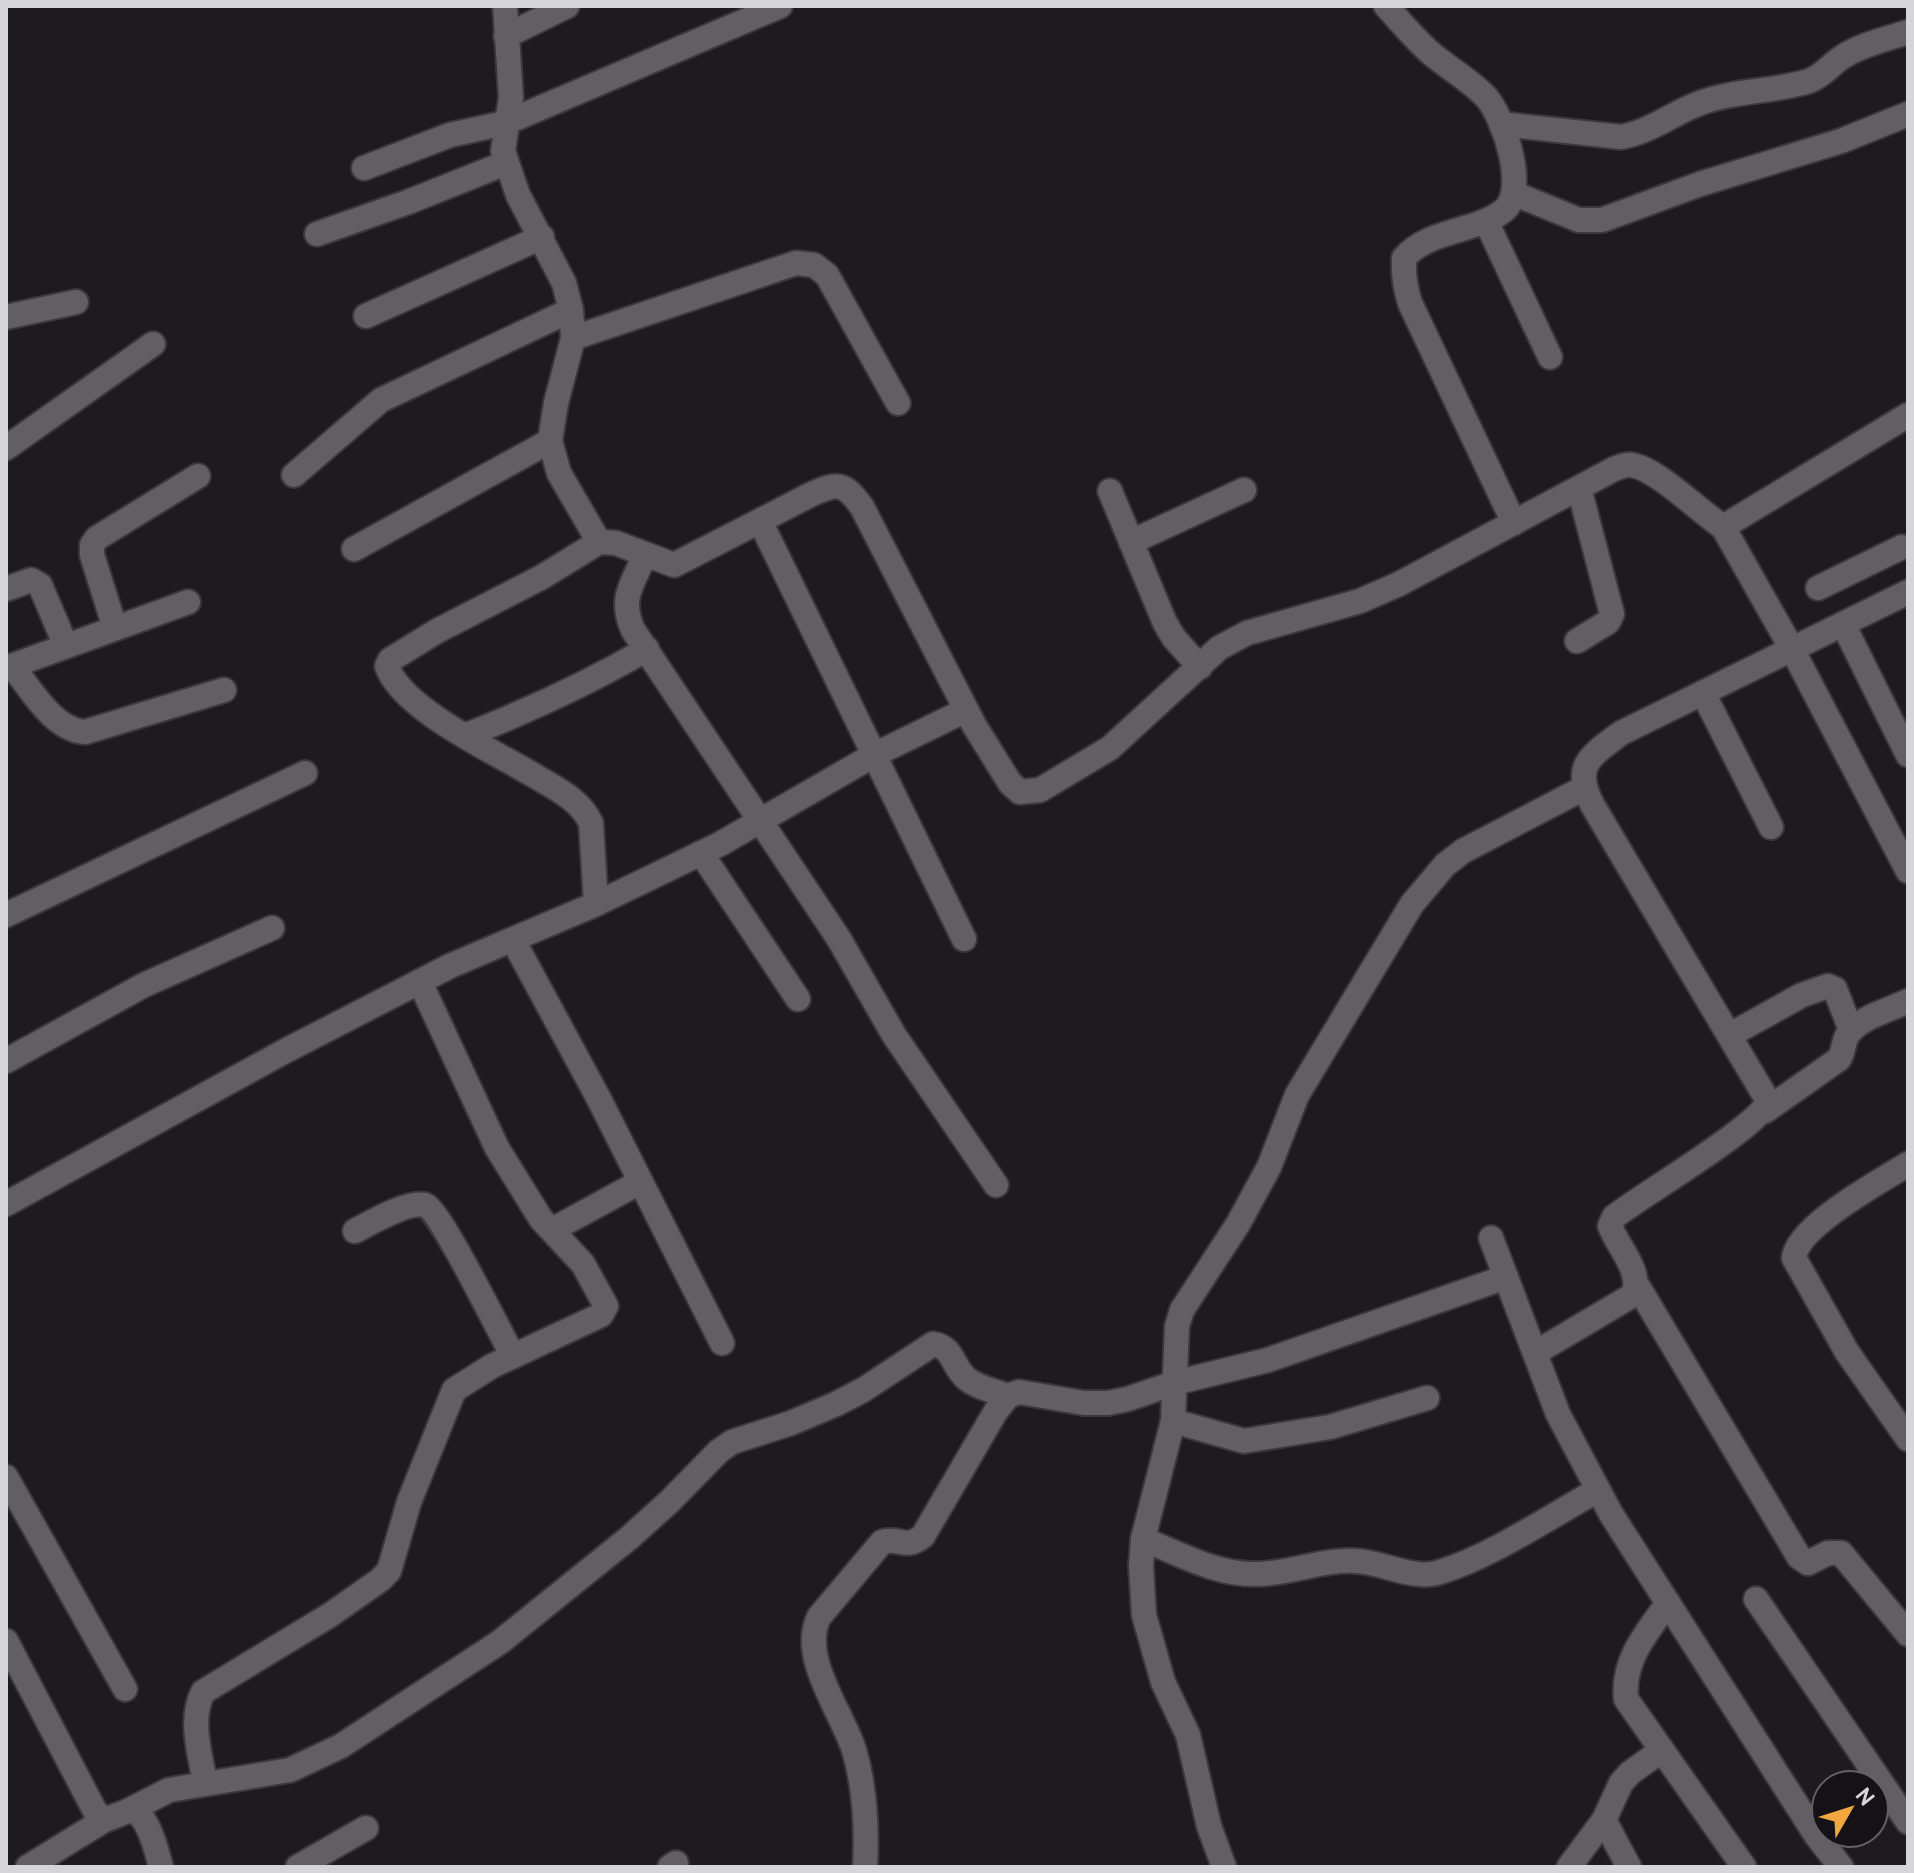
<svg xmlns="http://www.w3.org/2000/svg" width="1914" height="1873" viewBox="0 0 1914 1873" font-family="Overpass,sans-serif">
<style>
.lines{fill:none;stroke-linecap:round;stroke-linejoin:round}
.minor-casing{stroke:#39383b;stroke-width:28}
.minor{stroke:#615e64;stroke-width:24}
</style>
<rect width="100%" height="100%" fill="#1d1b1f"/>
<g class="lines">
<defs>
<g id="minor">
<polyline points="505,6 511,97 503,151 518,195 564,283 571,310 573,338 556,403 550,441 559,473 599,542"/>
<path d="M1386 6C1401 22 1416 41 1433 55 1450 69 1471 81 1486 97 1504 117 1529 192 1503 211 1474 233 1429 229 1404 258 1403 275 1405 287 1410 303L1514 523"/>
<polyline points="506,36 567,6"/>
<path d="M1501 124 1621 137C1650 132 1673 113 1700 103 1735 90 1774 92 1809 81 1823 76 1832 63 1844 56 1863 44 1887 39 1908 32"/>
<polyline points="364,168 450,135 505,123 780,6"/>
<polyline points="1515,194 1579,220 1602,220 1700,184 1841,141 1908,114"/>
<polyline points="1486,221 1550,357"/>
<polyline points="317,234 408,202 506,163"/>
<polyline points="366,316 542,237"/>
<polyline points="6,317 76,302"/>
<polyline points="573,338 796,263 814,265 827,275 898,403"/>
<polyline points="6,448 153,344"/>
<polyline points="294,475 381,400 571,310"/>
<polyline points="1110,491 1165,623 1174,638 1200,667"/>
<polyline points="760,521 964,939"/>
<polyline points="1723,527 1792,649 1908,871"/>
<polyline points="1131,542 1244,490"/>
<polyline points="354,549 550,441"/>
<path d="M645 555C632 585 619 598 633 630L839 939 894 1035 996 1185"/>
<polyline points="1818,588 1902,547"/>
<polyline points="6,589 31,580 40,585 66,646"/>
<polyline points="1843,624 1908,755"/>
<polyline points="115,628 92,555 92,545 97,538 198,476"/>
<polyline points="1577,641 1608,622 1612,614 1579,488"/>
<path d="M12 666C31 689 53 730 85 732L224 690"/>
<polyline points="6,668 188,602"/>
<polyline points="1703,693 1771,827"/>
<path d="M467 735C530 710 587 684 647 649"/>
<polyline points="701,853 798,999"/>
<polyline points="596,904 720,844 874,755 966,710"/>
<polyline points="6,915 305,773"/>
<polyline points="513,940 599,1099 722,1343"/>
<polyline points="1730,1035 1802,995 1828,986 1835,989 1851,1030"/>
<polyline points="6,1061 144,985 272,928"/>
<path d="M1765 1111 1839 1059C1844 1051 1843 1043 1847 1036 1857 1018 1890 1010 1908 1001"/>
<path d="M1908 1164C1881 1181 1797 1226 1794 1258L1847 1352 1908 1439"/>
<path d="M6 1204 287 1050 450 966 596 904 591 823C580 800 557 789 535 776 497 753 401 709 387 666L390 660 437 631 542 577 599 542 616 543 674 565 810 495C837 482 844 482 862 507L974 725 1010 783 1020 792 1040 790 1110 748 1219 648 1247 633 1360 601 1399 584 1614 469C1620 467 1625 464 1632 465 1657 469 1700 512 1723 527L1908 415"/>
<polyline points="552,1230 640,1182"/>
<path d="M355 1231C370 1223 407 1201 425 1205 440 1210 501 1335 513 1356"/>
<polyline points="1491,1238 1558,1414 1611,1514 1816,1835 1841,1867"/>
<polyline points="1637,1285 1799,1557 1808,1563 1828,1553 1841,1553 1908,1634"/>
<path d="M1535 1353 1633 1295C1643 1271 1618 1248 1610 1226L1614 1217C1643 1194 1760 1126 1768 1101L1593 806C1572 766 1589 757 1621 733L1908 592"/>
<polyline points="1173,1421 1244,1441 1330,1427 1427,1398"/>
<polyline points="6,1477 125,1689"/>
<path d="M1143 1539C1180 1554 1218 1576 1259 1574 1291 1573 1324 1559 1356 1561 1383 1562 1414 1581 1440 1572 1490 1557 1551 1516 1598 1490"/>
<polyline points="1756,1599 1908,1822"/>
<path d="M1668 1603C1647 1632 1622 1660 1626 1699L1744 1867"/>
<path d="M6 1641 96 1813 106 1819C114 1818 123 1811 131 1811 148 1812 157 1853 161 1867"/>
<path d="M205 1783C200 1753 189 1720 203 1692L330 1615 380 1580 389 1571 409 1502 454 1390 492 1366 601 1315 606 1306 583 1264 541 1219 497 1148 420 982"/>
<path d="M128 1811 169 1790 290 1770 341 1746 500 1642 629 1538 669 1502 719 1451 732 1442 791 1423 836 1404 863 1390 933 1344C954 1347 952 1367 967 1379 978 1388 995 1391 1008 1396"/>
<polyline points="1604,1820 1629,1867"/>
<polyline points="28,1867 106,1819"/>
<polyline points="298,1867 366,1828"/>
<polyline points="670,1867 676,1863"/>
<path d="M865 1867C867 1829 865 1787 854 1750 842 1712 799 1657 819 1617L882 1542C900 1536 904 1551 923 1536L996 1411 1008 1396 1019 1392 1084 1403H1108L1128 1399 1174 1383 1268 1360 1506 1277"/>
<polyline points="1224,1867 1209,1826 1188,1735 1163,1682 1144,1615 1141,1566 1143,1539 1173,1421 1177,1326 1182,1310 1238,1224 1269,1167 1297,1095 1412,904 1445,865 1463,851 1584,788"/>
<polyline points="1569,1867 1604,1820 1621,1783 1630,1773 1662,1750"/>
</g>
</defs>
<use href="#minor" class="minor-casing"/>
<use href="#minor" class="minor"/>
</g>
<rect width="1914" height="1873" fill="none" stroke="#d6d5d8" stroke-width="16"/>
<g transform="translate(1850 1809) rotate(51)"><circle r="38" fill="#141216" stroke="#626064" stroke-width="2"/>
<path d="M0-6L14 30L0 20L-14 30Z" fill="#f1a63f"/>
<text y="-12" font-size="22" font-weight="bold" text-anchor="middle" fill="#d6d5d8">N</text>
</g>
</svg>
